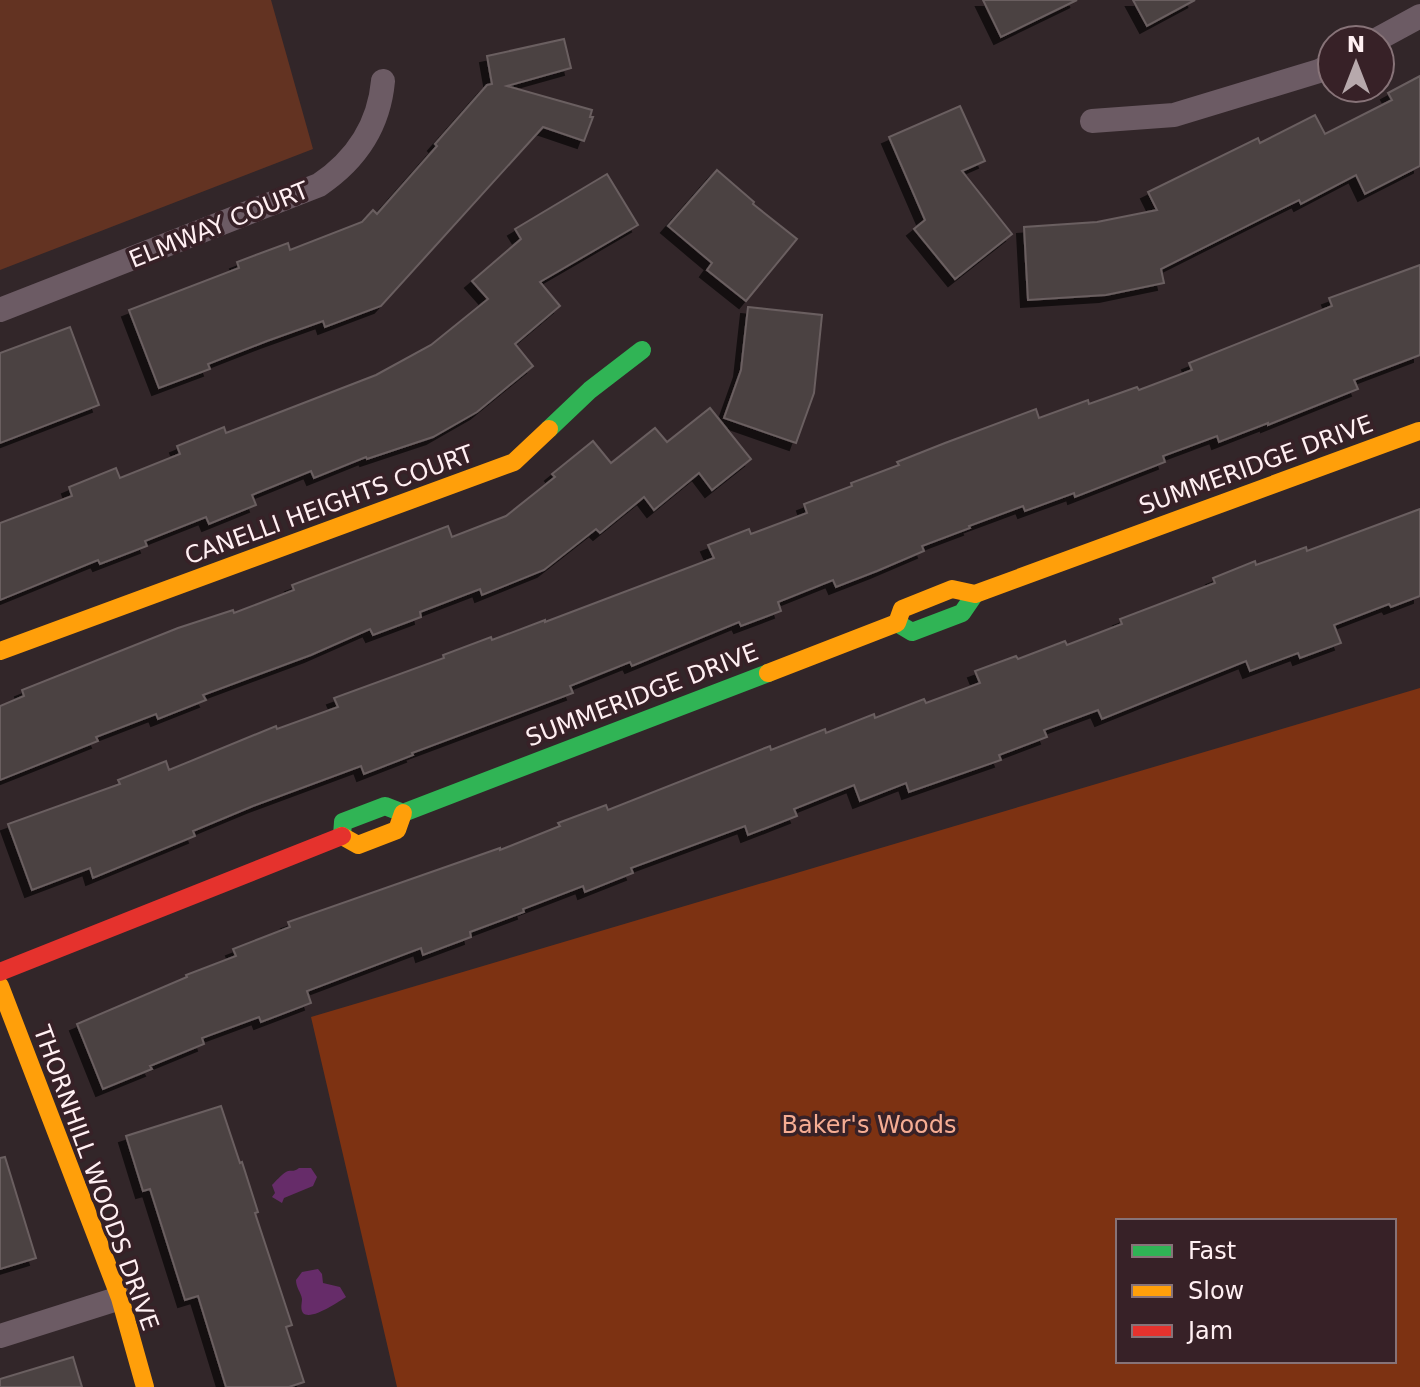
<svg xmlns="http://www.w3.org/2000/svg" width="1420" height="1387" viewBox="0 0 1420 1387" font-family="'DejaVu Sans',sans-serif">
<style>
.green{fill:#633322}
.forest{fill:#7d3212;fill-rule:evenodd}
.water{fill:#662c69}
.building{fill:#4c4243;stroke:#6a5f60;stroke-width:2;filter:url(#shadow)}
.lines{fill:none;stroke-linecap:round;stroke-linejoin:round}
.street{stroke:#6c5b64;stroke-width:24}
.fast{stroke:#30b455;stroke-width:18}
.slow{stroke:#ff9f0a;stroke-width:18}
.jam{stroke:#e5322d;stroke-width:18}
.labels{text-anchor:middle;stroke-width:7;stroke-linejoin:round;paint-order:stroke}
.street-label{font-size:24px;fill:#ffeff2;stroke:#372127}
.park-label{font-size:24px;fill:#f6ad93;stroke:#372127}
</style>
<defs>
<filter id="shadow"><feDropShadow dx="-7" dy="7" stdDeviation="0" flood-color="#0009"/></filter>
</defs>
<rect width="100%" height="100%" fill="#322629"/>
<polygon class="green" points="0,0 271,0 313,149 0,270"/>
<path class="forest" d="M1420 688V1387H397L311 1017ZM1118 1221H1394V1361H1118Z"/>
<g class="water">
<path d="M299 1168H311L317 1177 313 1186 284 1198 282 1203 272 1197 275 1193 272 1185C275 1182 282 1174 286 1172 291 1169 293 1173 299 1168Z"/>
<path d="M318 1269 322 1274 323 1283 340 1287 346 1297C338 1302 311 1321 303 1313 300 1308 302 1304 302 1299 301 1292 296 1288 296 1280L302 1272Z"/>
</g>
<g class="building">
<polygon points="983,0 1077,0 1001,37"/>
<polygon points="1133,0 1195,0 1147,26"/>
<polygon points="564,39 571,68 507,86 592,110 590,117 593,117 584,141 543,127 381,306 325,327 323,321 267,341 208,364 210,369 159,388 129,310 239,268 237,262 288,243 290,250 362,222 373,210 377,214 437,146 435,144 487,85 492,84 487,56"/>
<polygon points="1420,76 1420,166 1365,194 1356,175 1301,204 1299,200 1161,269 1164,283 1106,295 1028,300 1024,227 1097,222 1157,210 1148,192 1258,138 1260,143 1315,115 1325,134 1392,100 1388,93"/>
<polygon points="960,106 985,161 962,171 1012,234 955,279 914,229 925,220 889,137"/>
<polygon points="717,170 754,202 753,204 797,239 746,301 707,270 712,263 668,226"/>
<polygon points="607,174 638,225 540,282 560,306 515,344 533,366 477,412 433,437 367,459 366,457 314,478 311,471 252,495 256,505 209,524 206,517 145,541 147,546 100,564 98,560 0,600 0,523 72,496 69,487 116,468 120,478 180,454 177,446 224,427 226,433 376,375 431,345 488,299 472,281 521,239 515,229"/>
<polygon points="1420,265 1420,355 1354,380 1358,389 1268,425 1268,423 1219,442 1217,436 1163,456 1165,462 1075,497 1074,493 1025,511 1023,506 969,526 970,528 922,546 924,551 877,571 836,587 833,580 778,602 781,611 741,626 739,622 632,666 630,662 570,686 573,693 412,753 413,755 364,774 361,766 253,806 193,831 195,836 93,878 90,868 32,890 8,824 120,784 118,780 166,761 169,770 276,726 277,729 338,707 334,698 444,658 443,655 491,637 492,640 545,620 545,622 714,558 708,545 749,529 751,534 807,513 804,504 852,486 851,483 899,465 897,462 945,443 1036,409 1039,418 1088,400 1089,404 1137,387 1139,390 1192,370 1189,363 1332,306 1329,298"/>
<polygon points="748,307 822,315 814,393 796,443 724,418 741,370"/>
<polygon points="70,327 99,405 0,443 0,353"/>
<polygon points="710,408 751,459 712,490 699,473 654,510 644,497 600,533 596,529 544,570 482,595 480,589 420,612 421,617 373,635 370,629 311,655 203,695 206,700 158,719 156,714 96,737 98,741 0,780 0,706 24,696 22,690 178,628 233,610 234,613 294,590 292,585 448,526 452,537 506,516 555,477 552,474 593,441 611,463 655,428 667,442"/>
<polygon points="1420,509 1420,596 1391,607 1389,604 1334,625 1341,643 1300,658 1298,653 1250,671 1246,661 1102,719 1098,710 1044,730 1047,737 999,755 1001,760 909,792 906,783 860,801 854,785 794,809 797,816 748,835 745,826 631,868 633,873 585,892 583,886 523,909 524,912 470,932 471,937 423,955 421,948 307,991 311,1003 261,1022 259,1017 202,1038 204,1044 150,1066 152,1069 103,1089 77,1024 187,977 186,975 236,956 233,949 290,927 288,922 500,848 500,850 560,826 558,823 606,805 608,810 770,746 771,750 825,729 826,733 874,714 875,718 924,699 926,703 980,683 975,671 1016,656 1018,659 1065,641 1067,645 1122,624 1120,619 1215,583 1213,578 1255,561 1256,565 1306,547 1307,551"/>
<polygon points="221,1106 240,1163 242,1162 258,1212 255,1213 292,1325 286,1327 304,1382 289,1387 226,1387 198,1296 185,1300 150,1189 143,1191 126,1136"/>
<polygon points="5,1157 36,1258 0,1269 0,1158"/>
<polygon points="73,1357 82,1387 0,1387 0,1379"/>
</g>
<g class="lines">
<g class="street">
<polyline points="1376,40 1420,16"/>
<polyline points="1092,121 1174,115 1319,71 1332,64"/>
<path d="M0 310 319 185C356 160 379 125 383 81"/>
<polyline points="0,1336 120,1298"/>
</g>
<g class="fast">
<polyline points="549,429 590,390 642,350"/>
<polyline points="897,623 912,632 962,613 975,594"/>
<polyline points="342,836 343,822 385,806 403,813 768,673"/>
</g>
<g class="slow">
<polyline points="0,651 514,462 549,429"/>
<polyline points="768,673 897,623 902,609 952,589 975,594 1419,431"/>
<polyline points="342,836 358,845 397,830 403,813"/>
<polyline points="0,986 120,1298 145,1387"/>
</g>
<polyline class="jam" points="0,972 342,836"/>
</g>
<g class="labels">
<g class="street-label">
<text transform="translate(219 225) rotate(-22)" y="8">ELMWAY COURT</text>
<text transform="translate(1256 465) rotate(-20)" y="8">SUMMERIDGE DRIVE</text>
<text transform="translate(329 505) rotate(-20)" y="8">CANELLI HEIGHTS COURT</text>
<text transform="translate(642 695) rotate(-21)" y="8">SUMMERIDGE DRIVE</text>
<text transform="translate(96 1178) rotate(70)" y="8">THORNHILL WOODS DRIVE</text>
</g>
<g class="park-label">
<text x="869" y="1133">Baker's Woods</text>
</g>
</g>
<rect x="1116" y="1219" width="280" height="144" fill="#372127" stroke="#877378" stroke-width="2"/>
<rect x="1132" y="1245" width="40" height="12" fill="#30b455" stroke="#877378" stroke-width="2"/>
<text x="1188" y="1259" font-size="24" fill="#ffeff2">Fast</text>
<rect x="1132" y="1285" width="40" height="12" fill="#ff9f0a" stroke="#877378" stroke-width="2"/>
<text x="1188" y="1299" font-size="24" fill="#ffeff2">Slow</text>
<rect x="1132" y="1325" width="40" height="12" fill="#e5322d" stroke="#877378" stroke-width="2"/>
<text x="1188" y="1339" font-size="24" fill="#ffeff2">Jam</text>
<g transform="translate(1356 64)"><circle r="38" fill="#372127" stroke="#877378" stroke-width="2"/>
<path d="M0-6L14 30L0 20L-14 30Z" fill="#b7a9ac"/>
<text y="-12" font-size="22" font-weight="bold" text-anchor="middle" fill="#ffeff2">N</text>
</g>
</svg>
